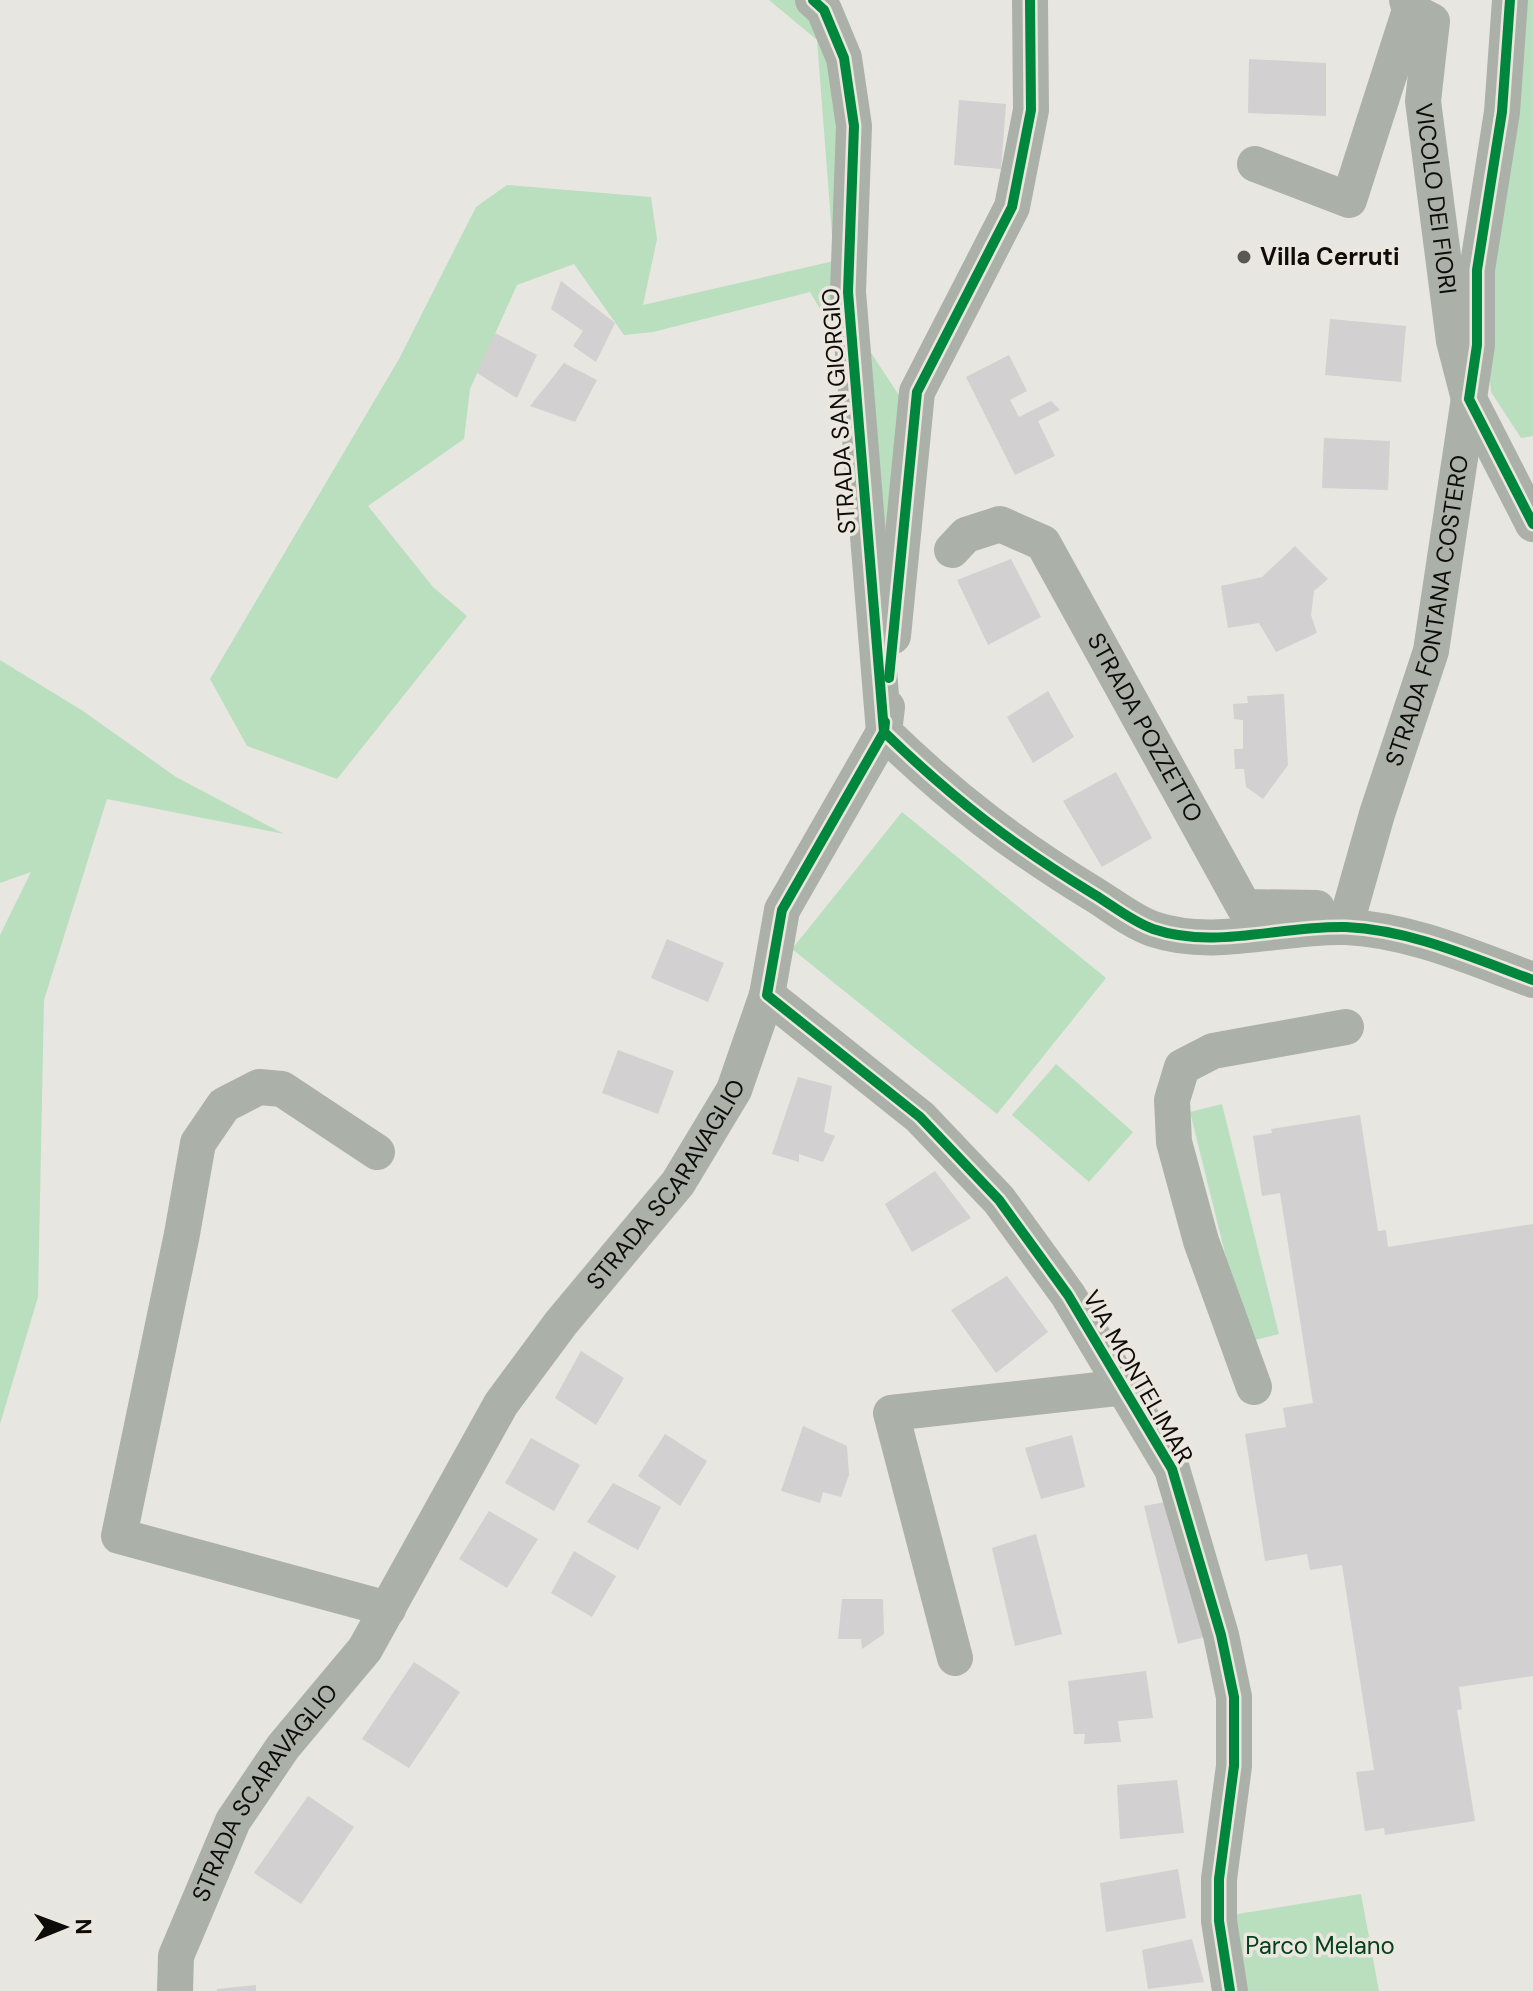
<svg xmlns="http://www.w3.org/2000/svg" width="1533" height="1991" viewBox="0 0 1533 1991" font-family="'DM Sans',sans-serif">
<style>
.green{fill:#b9dfbf}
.building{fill:#d2d0d0}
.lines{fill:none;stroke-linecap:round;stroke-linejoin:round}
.minor{stroke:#abb1a8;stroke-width:36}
.cycleway-casing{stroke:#ebe7de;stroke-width:15}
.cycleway{stroke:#00873e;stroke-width:10}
.poi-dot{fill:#5a5855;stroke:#ebe7de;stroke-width:3}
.labels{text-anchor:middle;stroke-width:7;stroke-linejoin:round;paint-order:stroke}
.street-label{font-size:24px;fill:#0e0c09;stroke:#ebe7de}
.poi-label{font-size:24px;font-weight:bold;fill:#0e0c09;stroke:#ebe7de;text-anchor:start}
.park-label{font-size:24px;fill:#04411d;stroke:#ebe7de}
</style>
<rect width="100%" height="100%" fill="#e8e6e1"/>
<g class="green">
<polygon points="769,0 800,0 839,86 841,307 904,403 885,584 835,334 810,292 653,332 624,335 574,264 517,285 470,389 464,439 368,506 433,587 467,616 337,779 247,746 210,679 399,359 476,207 507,185 651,197 657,239 643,305 834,261 817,40"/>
<polygon points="1517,0 1533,0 1533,436 1521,438 1491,392 1487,350"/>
<polygon points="0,660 83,711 176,777 284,834 107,799 44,1000 38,1297 0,1424 0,935 31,872 0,883"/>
<polygon points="902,812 1106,978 997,1114 792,949"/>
<polygon points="1056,1064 1133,1132 1089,1182 1012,1115"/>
<polygon points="1222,1104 1279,1334 1247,1342 1190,1112"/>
<polygon points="1361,1894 1379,1991 1232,1991 1219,1917"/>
</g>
<g class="building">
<polygon points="1249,59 1326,63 1326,116 1248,113"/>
<polygon points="959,100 1006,104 1001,169 954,165"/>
<polygon points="561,281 615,323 596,362 573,346 583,331 551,309"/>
<polygon points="1330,319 1406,326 1401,382 1325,375"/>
<polygon points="495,333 537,355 517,398 477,373"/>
<polygon points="1009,355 1027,391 1010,400 1019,417 1051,401 1060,410 1038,421 1055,456 1015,475 966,377"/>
<polygon points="564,363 597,380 575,422 530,406"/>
<polygon points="1324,438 1390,441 1388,490 1322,488"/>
<polygon points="1295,546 1328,579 1314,591 1311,615 1317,633 1276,652 1259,623 1228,628 1221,586 1262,577"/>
<polygon points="1011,559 1041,617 988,645 957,580"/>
<polygon points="1048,691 1074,737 1033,763 1007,717"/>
<polygon points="1284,694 1288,765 1263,799 1246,787 1244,769 1235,769 1234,749 1243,749 1243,720 1234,719 1233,704 1248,703 1247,696"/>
<polygon points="1116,772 1152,838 1102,867 1063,801"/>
<polygon points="667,939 724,963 708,1002 651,978"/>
<polygon points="618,1050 674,1071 658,1114 602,1093"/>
<polygon points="798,1077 832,1086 824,1132 835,1136 823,1162 799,1154 799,1162 772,1154"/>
<polygon points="1360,1115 1378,1231 1386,1230 1388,1247 1533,1224 1533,1676 1459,1687 1462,1709 1457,1710 1475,1821 1385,1835 1384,1828 1365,1831 1356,1772 1374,1770 1342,1565 1310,1570 1307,1554 1265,1561 1245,1434 1286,1427 1283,1408 1313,1403 1280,1193 1262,1196 1253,1136 1272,1133 1271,1129"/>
<polygon points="935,1171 971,1218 912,1252 885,1204"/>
<polygon points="1007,1276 1048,1332 996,1373 951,1310"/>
<polygon points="581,1351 624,1378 596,1425 555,1398"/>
<polygon points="803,1426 847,1446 849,1475 841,1497 823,1492 820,1503 781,1491"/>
<polygon points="665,1434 707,1461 680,1506 638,1476"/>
<polygon points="1072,1435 1085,1487 1041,1499 1025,1448"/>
<polygon points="531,1438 580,1465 554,1511 505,1483"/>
<polygon points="613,1483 661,1507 638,1550 587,1522"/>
<polygon points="1170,1501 1212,1635 1178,1644 1144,1506"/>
<polygon points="489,1511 538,1539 507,1588 459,1559"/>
<polygon points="1036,1534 1062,1634 1015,1646 992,1548"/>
<polygon points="574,1551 616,1576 592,1617 551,1593"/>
<polygon points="842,1599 883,1599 884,1634 862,1649 861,1639 838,1639"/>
<polygon points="414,1662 460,1692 409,1768 362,1739"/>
<polygon points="1146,1671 1153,1718 1118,1721 1121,1742 1084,1744 1085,1734 1074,1734 1068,1681"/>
<polygon points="1177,1780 1184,1833 1120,1839 1117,1785"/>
<polygon points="308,1796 354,1827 301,1904 254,1873"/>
<polygon points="1178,1869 1186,1918 1106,1932 1100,1883"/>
<polygon points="1192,1939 1204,1982 1148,1989 1142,1950"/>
<polygon points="256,1985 256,1991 217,1991 217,1989"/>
</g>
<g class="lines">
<g class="minor">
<path id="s1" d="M1407 0 1410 10 1432 21 1423 101 1454 341 1469 399 1533 524"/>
<polyline points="1255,164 1349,200 1410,10"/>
<path id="s2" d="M952 550 966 535 1000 524 1043 543 1244 907 1317 908"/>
<polyline points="893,636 917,392 1012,207 1031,110 1030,0"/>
<path d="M887 707 884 732C953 799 1013 845 1095 895 1113 906 1133 922 1153 929 1215 950 1282 925 1346 927 1411 930 1473 958 1533 980"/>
<path id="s3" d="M1345 927 1377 814 1431 651 1477 345V270L1502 112 1510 0"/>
<polyline points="767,995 920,1117 999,1200 1068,1295 1172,1469 1221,1635 1234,1697 1234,1766 1219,1879 1219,1921 1230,1991"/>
<polyline points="377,1152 282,1089 259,1087 224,1105 198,1143 182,1234 119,1536 388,1609"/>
<polyline points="1254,1387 1201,1241 1174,1142 1172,1100 1182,1067 1213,1051 1346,1027"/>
<polyline points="955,1658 891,1413 1126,1387"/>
<path id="s4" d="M175 1991 176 1956 233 1821 283 1747 365 1649 501 1404 561 1323 678 1183 734 1090 767 995 782 910 884 732 848 292 854 126 844 58 824 10 813 0"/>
</g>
<defs>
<g id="cycleway">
<polyline points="813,0 824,10 844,58 854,126 848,292 884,732 782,910 767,995 920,1117 999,1200 1068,1295 1172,1469 1221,1635 1234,1697 1234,1766 1219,1879 1219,1921 1230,1991"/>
<polyline points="1510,0 1502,112 1477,270 1477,345 1469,399 1533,524"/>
<polyline points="889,678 917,392 1012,207 1031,110 1030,0"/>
<path d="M885 722 884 732C953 799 1013 845 1095 895 1113 906 1133 922 1153 929 1215 950 1282 925 1346 927 1411 930 1473 958 1533 980"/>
</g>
</defs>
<use href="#cycleway" class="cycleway-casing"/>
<use href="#cycleway" class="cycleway"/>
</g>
<circle class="poi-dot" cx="1244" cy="257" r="8"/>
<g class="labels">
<g class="street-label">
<text dy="8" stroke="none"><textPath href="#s1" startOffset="214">VICOLO DEI FIORI</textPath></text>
<text transform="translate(839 411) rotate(-94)" y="8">STRADA SAN GIORGIO</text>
<text dy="8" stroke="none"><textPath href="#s3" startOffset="328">STRADA FONTANA COSTERO</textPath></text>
<text dy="8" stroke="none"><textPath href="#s2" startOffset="314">STRADA POZZETTO</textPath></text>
<text dy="8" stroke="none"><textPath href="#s4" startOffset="954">STRADA SCARAVAGLIO</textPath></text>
<text transform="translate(1138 1377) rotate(60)" y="8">VIA MONTELIMAR</text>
<text dy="8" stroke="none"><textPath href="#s4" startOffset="222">STRADA SCARAVAGLIO</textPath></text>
</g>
<g class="poi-label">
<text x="1260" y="265">Villa Cerruti</text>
</g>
<g class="park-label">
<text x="1320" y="1954">Parco Melano</text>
</g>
</g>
<g transform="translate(64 1927) rotate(89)" stroke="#ebe7de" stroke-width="6" paint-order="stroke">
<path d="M0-6L14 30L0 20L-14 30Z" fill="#0e0c09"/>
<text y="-12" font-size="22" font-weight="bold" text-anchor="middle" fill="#0e0c09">N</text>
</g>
</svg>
